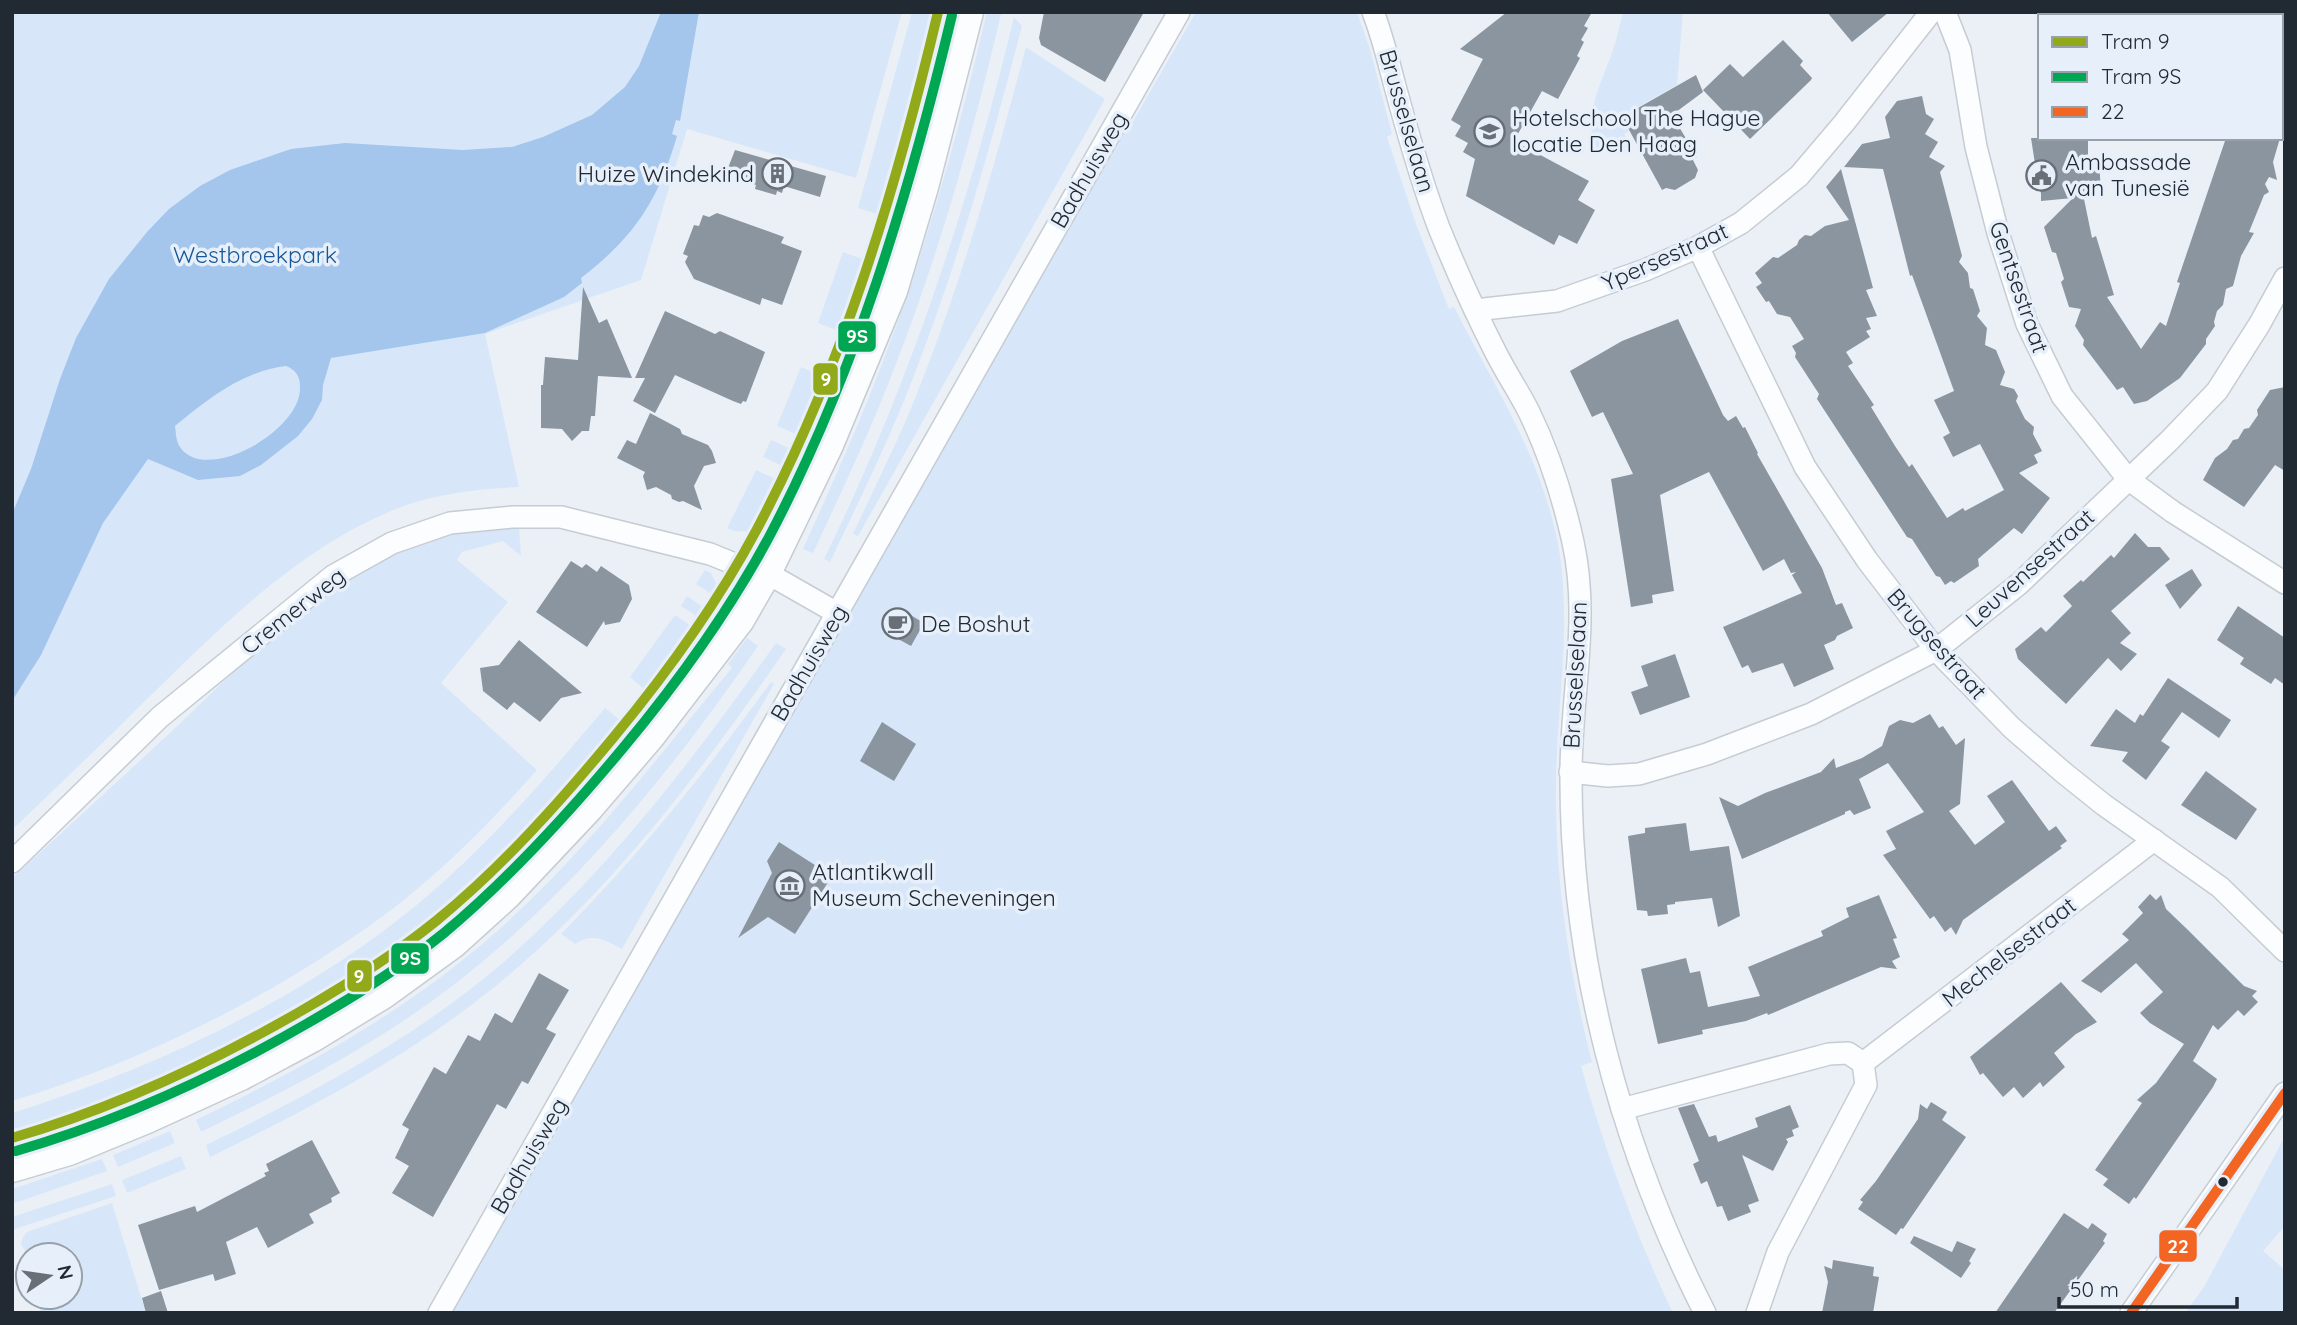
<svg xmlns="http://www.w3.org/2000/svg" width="2297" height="1325" viewBox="0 0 2297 1325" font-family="Quicksand,sans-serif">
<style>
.green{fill:#d7e7f9}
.water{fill:#a4c5ec;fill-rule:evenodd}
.building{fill:#8a95a0}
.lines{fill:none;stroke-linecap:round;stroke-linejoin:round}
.street-casing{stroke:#c6ccd3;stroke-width:24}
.secondary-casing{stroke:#c6ccd3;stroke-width:31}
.street{stroke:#fcfdfe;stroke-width:21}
.secondary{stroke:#fcfdfe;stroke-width:28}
.bus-1-casing{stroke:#e7f0fa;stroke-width:16}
.bus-1{stroke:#f26522;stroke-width:10}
.tram-1-casing{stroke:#e7f0fa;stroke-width:16}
.tram-2-casing{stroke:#e7f0fa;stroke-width:16}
.tram-1{stroke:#92aa1a;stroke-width:10}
.tram-2{stroke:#00a651;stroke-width:10}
.bus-dot{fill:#212932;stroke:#e7f0fa;stroke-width:2.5}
.labels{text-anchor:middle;stroke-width:7;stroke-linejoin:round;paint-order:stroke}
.poi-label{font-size:23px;fill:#212932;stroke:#e7f0fa;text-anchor:start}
.street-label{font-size:23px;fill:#212932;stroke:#e7f0fa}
.park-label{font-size:23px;fill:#185899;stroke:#e7f0fa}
.line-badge{stroke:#e7f0fa;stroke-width:2.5}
.badge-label{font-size:19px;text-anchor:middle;font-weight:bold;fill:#fff}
</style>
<rect width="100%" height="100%" fill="#ebf0f6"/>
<g class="green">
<path d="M12 12H902L856 178 687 129 641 280 485 334 519 487C480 489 441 493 404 506 302 544 222 626 146 700 102 744 57 787 12 830Z"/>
<polygon points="912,12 954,12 924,134 897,220 858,208"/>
<path d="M987 12 1001 14C973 134 939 254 894 369 870 432 841 493 813 553L803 549C830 489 858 427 882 364 926 249 959 131 987 12Z"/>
<path d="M1196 12H1357L1370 49 1392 134 1387 137 1416 224 1449 309 1454 307C1494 386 1541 456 1558 544 1573 626 1556 706 1556 788 1555 880 1569 972 1592 1062L1581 1066C1604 1148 1636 1236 1673 1313H449L1127 122 1131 125Z"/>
<path d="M1623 12H1683L1677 85 1622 116 1629 131 1624 134 1628 140 1596 153C1583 112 1600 88 1613 50 1617 38 1620 25 1623 12Z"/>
<path d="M1014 17 1022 26C993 137 962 249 921 357 895 428 862 495 830 562L824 559C909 386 969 204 1014 17Z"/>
<path d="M1026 47 1105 99 858 536 853 534C871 495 890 457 907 418 957 298 993 172 1026 47Z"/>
<polygon points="843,252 882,266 857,338 818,323"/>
<polygon points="801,367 839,383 818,433 807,439 777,426"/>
<polygon points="771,440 802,454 805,464 803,467 793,471 763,457"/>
<path d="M756 470 788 485 791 495 771 535C757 527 741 536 727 528Z"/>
<path d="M519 527 521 556 503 541 462 552 457 560 508 602 441 683 537 770C490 823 440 874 383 916 274 996 141 1062 12 1101V878C66 829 119 780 172 731 255 652 340 559 456 533 477 529 498 528 519 527Z"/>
<polygon points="705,570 711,573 724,599 723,601 696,584"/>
<polygon points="687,596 720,619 709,624 681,606"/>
<polygon points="675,615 702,634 704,643 665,698 654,698 630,677"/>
<path d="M747 638 758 646C676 766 575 890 460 980 381 1042 291 1089 201 1132L196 1120C299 1070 400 1015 488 939 580 860 654 761 732 668L728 664Z"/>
<path d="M776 643 786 649C701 772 609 895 492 989 406 1058 309 1109 210 1157L206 1145C311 1094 417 1037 506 960 611 868 696 755 776 643Z"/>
<path d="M771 682 774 684 622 949C605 940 593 932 575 944L561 934C640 854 705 773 771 682Z"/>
<path d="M605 708 630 728 631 740C559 828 478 913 385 979 343 1009 298 1033 252 1055 174 1094 95 1128 12 1155V1113C153 1069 305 998 419 903 488 845 547 777 605 708Z"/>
<polygon points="170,1131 175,1143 118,1167 113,1155"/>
<polygon points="2283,1140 2285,1226 2263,1251 2285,1270 2285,1313 2185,1313 2204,1287"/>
<polygon points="181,1156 186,1169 127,1193 122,1180"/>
<polygon points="102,1159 107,1171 12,1204 12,1189"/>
<polygon points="112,1184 116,1196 12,1230 12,1217"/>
<polygon points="112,1203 146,1313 40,1313 41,1297 70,1297 70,1255 28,1255 21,1244 23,1237 27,1232"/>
</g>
<path class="water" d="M661 12H699L680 121 676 120 672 134 677 136C658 201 635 236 581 278L582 283 564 297 485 333 331 358 323 385 322 400 312 419 298 436 261 465 240 476 198 480 148 459 103 523 41 655 12 701V514L31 469 60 379 76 338 109 279 147 232 169 209 200 186 230 170 291 149 345 143 463 150 512 147 543 137 592 115 625 87 639 66ZM286 366C296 370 300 376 300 387 302 431 205 485 180 447 176 442 176 433 175 426 208 399 243 371 286 366Z"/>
<g class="building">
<polygon points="1044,12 1144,12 1105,82 1041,45 1039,38"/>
<polygon points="1507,12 1592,12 1584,26 1588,28 1581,40 1584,42 1577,56 1580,58 1558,99 1542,91 1514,141 1589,181 1578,200 1595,210 1577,244 1559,235 1554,245 1466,196 1475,159 1463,152 1468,143 1455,136 1461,126 1451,120 1483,59 1460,49"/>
<polygon points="1827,12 1889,12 1852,42"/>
<polygon points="1783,40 1803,61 1800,65 1812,78 1811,80 1750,139 1703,90 1730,64 1743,77"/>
<polygon points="1696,75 1703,92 1672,115 1697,157 1693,160 1698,170 1695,178 1675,190 1666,188 1662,190 1622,117"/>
<polygon points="1922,96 1926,114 1934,119 1925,134 1938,142 1929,157 1945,166 1940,172 1962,256 1959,262 1968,273 1970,288 1973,289 1980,311 1977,316 1987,328 1985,345 1996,350 2005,372 2000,385 2014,389 2018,396 2016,401 2025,419 2034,427 2033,434 2042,451 2034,455 2038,463 2019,473 2050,498 2022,534 2014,528 1978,559 1979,566 1954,583 1951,581 1945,585 1940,577 1936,576 1912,539 1907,537 1817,399 1819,394 1795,357 1796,353 1792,346 1804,339 1790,317 1777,314 1769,301 1766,302 1756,287 1762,283 1755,273 1773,257 1778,258 1797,245 1799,240 1805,235 1811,236 1825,226 1849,220 1826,187 1841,169 1873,288 1866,290 1877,316 1866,318 1871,329 1866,331 1870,337 1846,352 1853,363 1848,366 1874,405 1871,407 1895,446 1909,467 1912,464 1947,518 1963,508 1965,511 2004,490 1980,444 1953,457 1943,437 1950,433 1934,400 1954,391 1912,275 1910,276 1883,169 1844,167 1862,144 1890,138 1885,117 1897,101"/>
<polygon points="2031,138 2088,138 2088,162 2099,161 2101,192 2083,194 2092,238 2096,236 2114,295 2107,297 2141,349 2160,322 2166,326 2180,283 2177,282 2226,138 2280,138 2273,162 2277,180 2269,177 2265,184 2269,192 2264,195 2249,232 2254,233 2241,256 2233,286 2226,289 2223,305 2217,311 2214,322 2215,326 2206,339 2206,344 2180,378 2147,401 2134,404 2123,387 2117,390 2083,345 2084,340 2075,326 2081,309 2069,307 2061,282 2064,279 2056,253 2052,252 2044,227 2073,198 2041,201 2041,193 2033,176 2035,164"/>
<polygon points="735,150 826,176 820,197 784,186 782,193 777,191 776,195 755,189 756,185 736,177 737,171 728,168"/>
<polygon points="717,213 784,237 781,243 802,251 782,305 762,298 760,305 694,279 685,262 688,256 683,254 694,225 699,226 703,215 709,217"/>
<polygon points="583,287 599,323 607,319 632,378 598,376 595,416 591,416 589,431 582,431 572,441 562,429 541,428 541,385 543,385 545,357 578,360"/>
<polygon points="665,311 715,334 720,331 765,352 746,402 743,401 741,404 733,401 675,375 655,413 633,401 645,378 635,378"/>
<polygon points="1678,319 1723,415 1728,421 1736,416 1743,428 1745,427 1758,453 1757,454 1822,568 1836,605 1842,603 1853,628 1837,636 1835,640 1824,645 1834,669 1794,687 1783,663 1752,673 1748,665 1742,668 1723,627 1802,593 1792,575 1796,572 1791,573 1784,559 1763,571 1709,472 1660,495 1674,591 1652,595 1653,603 1631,607 1611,479 1633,474 1603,412 1592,417 1570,371 1622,341"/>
<polygon points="2285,387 2285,471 2275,465 2244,507 2203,480 2215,458 2227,449 2233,440 2238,439 2244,429 2249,428 2258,415 2257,410 2270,390"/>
<polygon points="650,413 680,429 682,434 708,445 712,451 716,463 704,466 694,486 702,510 683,501 679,502 672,499 671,495 656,487 647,490 643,476 645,472 617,458 627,440 636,444"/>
<polygon points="2135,533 2148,547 2160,547 2170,559 2111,611 2131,633 2120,643 2137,654 2121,671 2108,658 2066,704 2018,659 2015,649 2041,627 2046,632 2072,606 2063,596 2081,580 2083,582 2111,555 2114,558"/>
<polygon points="571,561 582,568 586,564 597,572 601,566 629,585 632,599 620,622 605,625 604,621 587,647 536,612"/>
<polygon points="2192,569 2202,585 2180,609 2165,585"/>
<polygon points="2238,606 2285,638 2285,685 2275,678 2271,684 2240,664 2244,658 2217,640"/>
<polygon points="902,610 924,623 911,646 889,634"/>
<polygon points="519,640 582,693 561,698 540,722 514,702 507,710 483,691 480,668 499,665"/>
<polygon points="1675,654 1690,697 1640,715 1631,692 1648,686 1641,666"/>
<polygon points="2168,678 2231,720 2219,738 2182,712 2161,741 2170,747 2146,780 2122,761 2128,752 2090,746 2116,709 2135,723 2140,714 2143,716"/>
<polygon points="1930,714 1939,728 1943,726 1956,745 1965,738 1960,804 1949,811 1975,845 2005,822 1987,796 2012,780 2049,831 2056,826 2067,841 2060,846 2062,848 1963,920 1956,935 1951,927 1945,932 1934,916 1930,919 1883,855 1896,849 1886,831 1924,812 1888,763 1859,779 1871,808 1854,815 1850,810 1845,812 1845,814 1742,859 1719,797 1738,806 1765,793 1821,772 1834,758 1836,768 1862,758 1882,746 1889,726 1900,720 1913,723"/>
<polygon points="882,722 916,744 894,781 860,761"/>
<polygon points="2206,771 2257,809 2236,840 2181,805"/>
<polygon points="1686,823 1690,851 1729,846 1740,916 1718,927 1712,898 1675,902 1675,904 1667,905 1668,914 1648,916 1647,911 1637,910 1628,836 1645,833 1645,828"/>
<polygon points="779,842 832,876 795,934 768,917 738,938 772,873 767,861"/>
<polygon points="2150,894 2156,900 2161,895 2166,909 2188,930 2244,986 2257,991 2252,996 2258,1002 2244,1016 2238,1010 2218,1030 2213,1025 2193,1061 2217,1079 2213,1087 2136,1199 2134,1197 2129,1204 2103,1185 2108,1179 2095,1170 2142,1103 2137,1100 2156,1083 2184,1044 2150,1023 2140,1013 2163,992 2136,963 2101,993 2081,981 2129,940 2122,934 2143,913 2138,907"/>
<polygon points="1879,895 1897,938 1893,939 1900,957 1892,961 1897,969 1881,967 1768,1015 1767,1013 1746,1021 1702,1030 1703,1034 1658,1044 1641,969 1686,958 1690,973 1700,971 1708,1007 1760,996 1748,967 1823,936 1821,931 1849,917 1846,908"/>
<polygon points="539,973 569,990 546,1029 556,1034 528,1084 522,1081 506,1109 497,1104 433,1217 392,1193 409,1166 395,1158 409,1129 402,1125 434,1067 446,1074 468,1035 480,1041 495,1013 512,1023"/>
<polygon points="2061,982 2097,1022 2076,1034 2054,1053 2065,1067 2043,1087 2040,1082 2023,1098 2014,1087 2003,1097 1983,1073 1980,1075 1970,1057"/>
<polygon points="1931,1102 1947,1112 1942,1120 1966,1137 1903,1229 1901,1228 1896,1235 1858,1209 1863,1202 1860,1200 1876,1181 1918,1119 1920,1104 1927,1109"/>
<polygon points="1694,1104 1709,1137 1716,1135 1718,1142 1758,1127 1755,1118 1790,1105 1799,1127 1792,1130 1794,1136 1786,1139 1788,1142 1773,1171 1742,1155 1759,1201 1748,1205 1751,1212 1728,1221 1722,1206 1717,1207 1707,1181 1701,1184 1693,1164 1699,1161 1678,1108"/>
<polygon points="312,1140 340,1193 331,1198 332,1202 309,1214 314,1223 268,1248 257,1227 226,1242 236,1274 215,1281 213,1274 159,1290 138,1225 195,1206 197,1212 266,1176 264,1173 269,1171 266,1164"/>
<polygon points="2064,1213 2088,1229 2092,1223 2107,1234 2103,1241 2105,1243 2054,1313 1995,1313"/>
<polygon points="1914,1236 1952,1252 1957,1241 1976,1249 1969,1261 1971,1263 1961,1278 1910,1243"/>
<polygon points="1833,1260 1874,1267 1873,1276 1879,1277 1873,1313 1822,1313 1828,1282 1824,1266 1832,1269"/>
<polygon points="161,1291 168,1313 146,1313 142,1298"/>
</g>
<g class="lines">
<defs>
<g id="street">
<path d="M1373 12C1384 40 1390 69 1398 97 1410 141 1423 186 1439 228 1456 270 1475 312 1496 353 1506 373 1519 392 1529 412 1549 453 1563 497 1573 542 1590 619 1571 695 1571 773 1570 961 1620 1146 1705 1313"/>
<polyline points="1945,12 1960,50 1976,147 1998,233 2027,324 2062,396 2128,479 2173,512 2285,583"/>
<polyline points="1698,247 1805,467 1867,560 1936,650 2012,728 2064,773 2104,805 2220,887 2285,951"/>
<polyline points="1475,310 1557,301 1645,270 1698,247 1741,223 1799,176 1844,123 1931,12"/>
<polyline points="1570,772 1608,776 1639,774 1707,754 1811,714 1936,650 2019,584 2169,441 2217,391 2259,325 2285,278"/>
<polyline points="12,862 160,717 333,576 392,543 450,523 512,517 561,517 710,554 752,571 767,573 837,613"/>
<polyline points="1622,1109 1829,1054 1848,1053 1863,1063"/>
<polyline points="439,1313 1179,12"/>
<polyline points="1757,1313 1778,1252 1866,1085 1863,1063 2154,840"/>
<polyline points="2131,1313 2285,1093"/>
</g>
<polyline id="secondary" points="12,1168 69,1151 147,1119 241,1076 312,1038 384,994 453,944 507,895 589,808 650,737 740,620 767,573 829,445 893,291 924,187 969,12"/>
</defs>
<use href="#street" class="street-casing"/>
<use href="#secondary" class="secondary-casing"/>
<use href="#street" class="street"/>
<use href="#secondary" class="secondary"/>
<defs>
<polyline id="bus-1" points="2131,1313 2285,1093"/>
</defs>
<use href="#bus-1" class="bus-1-casing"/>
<use href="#bus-1" class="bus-1"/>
<defs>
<path id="tram-1" d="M12 1138C115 1108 209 1064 301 1011 348 984 394 955 436 921 502 867 559 803 613 738 667 673 717 604 757 529 843 367 896 189 938 12"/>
<path id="tram-2" d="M16 1151C119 1121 215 1077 308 1023 355 996 402 967 444 933 510 878 568 814 623 748 678 682 728 613 769 537 855 374 909 194 952 15"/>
</defs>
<use href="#tram-1" class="tram-1-casing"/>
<use href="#tram-2" class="tram-2-casing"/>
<use href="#tram-1" class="tram-1"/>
<use href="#tram-2" class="tram-2"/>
</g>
<defs>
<symbol id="university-ring" viewBox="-11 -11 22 22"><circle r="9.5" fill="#e7f0fa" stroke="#686f77" stroke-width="1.5"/><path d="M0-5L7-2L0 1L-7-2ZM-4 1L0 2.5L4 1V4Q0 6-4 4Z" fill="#686f77"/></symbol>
<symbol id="building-ring" viewBox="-11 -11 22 22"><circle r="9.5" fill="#e7f0fa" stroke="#686f77" stroke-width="1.5"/><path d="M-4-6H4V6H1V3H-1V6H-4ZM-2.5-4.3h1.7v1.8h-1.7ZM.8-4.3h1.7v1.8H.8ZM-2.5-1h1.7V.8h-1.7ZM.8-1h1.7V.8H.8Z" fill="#686f77"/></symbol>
<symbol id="civic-ring" viewBox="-11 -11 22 22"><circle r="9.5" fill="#e7f0fa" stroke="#686f77" stroke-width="1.5"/><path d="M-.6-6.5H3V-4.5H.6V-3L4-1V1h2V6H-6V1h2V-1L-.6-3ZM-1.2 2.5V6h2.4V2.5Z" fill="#686f77"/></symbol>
<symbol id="cafe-ring" viewBox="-11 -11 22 22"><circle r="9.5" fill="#e7f0fa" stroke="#686f77" stroke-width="1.5"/><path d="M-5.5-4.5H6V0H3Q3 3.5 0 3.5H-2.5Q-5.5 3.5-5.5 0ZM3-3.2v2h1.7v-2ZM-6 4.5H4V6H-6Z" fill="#686f77"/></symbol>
<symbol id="museum-ring" viewBox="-11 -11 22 22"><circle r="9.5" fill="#e7f0fa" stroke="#686f77" stroke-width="1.5"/><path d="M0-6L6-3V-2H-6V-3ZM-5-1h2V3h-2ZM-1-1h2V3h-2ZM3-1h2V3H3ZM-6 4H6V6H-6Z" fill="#686f77"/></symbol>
</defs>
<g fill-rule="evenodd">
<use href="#university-ring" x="1472" y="114" width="35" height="35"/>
<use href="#building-ring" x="760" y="156" width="35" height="35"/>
<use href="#civic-ring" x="2024" y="158" width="35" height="35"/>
<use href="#cafe-ring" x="880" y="606" width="35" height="35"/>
<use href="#museum-ring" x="772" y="868" width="35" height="35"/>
</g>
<circle class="bus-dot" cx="2223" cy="1182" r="6"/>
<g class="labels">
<g class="poi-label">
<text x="1512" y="126">Hotelschool The Hague<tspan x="1512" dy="26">locatie Den Haag</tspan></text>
<text x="2065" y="170">Ambassade<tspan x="2065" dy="26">van Tunesië</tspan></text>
<text x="754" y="182" text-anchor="end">Huize Windekind</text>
<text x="921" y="632">De Boshut</text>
<text x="812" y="880">Atlantikwall<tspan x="812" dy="26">Museum Scheveningen</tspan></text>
</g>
<g class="street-label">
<text transform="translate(1407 121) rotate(74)" y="8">Brusselselaan</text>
<text transform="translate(1089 170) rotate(-60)" y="8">Badhuisweg</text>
<text transform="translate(1665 257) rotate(-24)" y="8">Ypersestraat</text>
<text transform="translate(2019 287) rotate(71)" y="8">Gentsestraat</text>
<text transform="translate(2030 568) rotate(-42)" y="8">Leuvensestraat</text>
<text transform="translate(293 611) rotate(-38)" y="8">Cremerweg</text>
<text transform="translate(1937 644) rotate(49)" y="8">Brugsestraat</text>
<text transform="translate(809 663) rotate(-60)" y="8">Badhuisweg</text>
<text transform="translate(1575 675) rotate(-87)" y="8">Brusselselaan</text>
<text transform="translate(2009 952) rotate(-38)" y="8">Mechelsestraat</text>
<text transform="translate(529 1156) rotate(-60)" y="8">Badhuisweg</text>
</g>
<g class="park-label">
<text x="255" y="263">Westbroekpark</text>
</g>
</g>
<g class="line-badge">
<rect x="837" y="320" width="40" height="33" rx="7" fill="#00a651"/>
<rect x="812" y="362" width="27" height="34" rx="7" fill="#92aa1a"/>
<rect x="390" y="942" width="40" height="33" rx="7" fill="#00a651"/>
<rect x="346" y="959" width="27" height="34" rx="7" fill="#92aa1a"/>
<rect x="2158" y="1229" width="40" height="34" rx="7" fill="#f26522"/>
</g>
<g class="badge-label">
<text x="857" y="343">9S</text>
<text x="826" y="386">9</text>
<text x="410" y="965">9S</text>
<text x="359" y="983">9</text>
<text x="2178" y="1253">22</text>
</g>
<rect width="2297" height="1325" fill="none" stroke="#212932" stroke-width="28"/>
<rect x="2038" y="14" width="245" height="126" fill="#e7f0fa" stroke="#98a0aa" stroke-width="2"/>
<rect x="2052" y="37" width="35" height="10" fill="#92aa1a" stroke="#98a0aa" stroke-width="2"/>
<text x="2101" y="49" font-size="21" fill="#212932">Tram 9</text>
<rect x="2052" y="72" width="35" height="10" fill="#00a651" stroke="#98a0aa" stroke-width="2"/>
<text x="2101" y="84" font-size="21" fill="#212932">Tram 9S</text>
<rect x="2052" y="107" width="35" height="10" fill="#f26522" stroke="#98a0aa" stroke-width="2"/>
<text x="2101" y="119" font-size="21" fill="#212932">22</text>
<g transform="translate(49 1276) rotate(77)"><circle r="33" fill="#e7f0fa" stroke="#98a0aa" stroke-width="2"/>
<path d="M0-5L12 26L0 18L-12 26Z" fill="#686f77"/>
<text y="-10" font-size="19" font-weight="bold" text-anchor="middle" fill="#212932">N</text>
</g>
<path d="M2059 1297v10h178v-10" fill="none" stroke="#212932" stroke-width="3.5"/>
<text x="2070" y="1297" font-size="21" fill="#212932" stroke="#e7f0fa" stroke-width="5" paint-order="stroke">50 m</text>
</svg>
